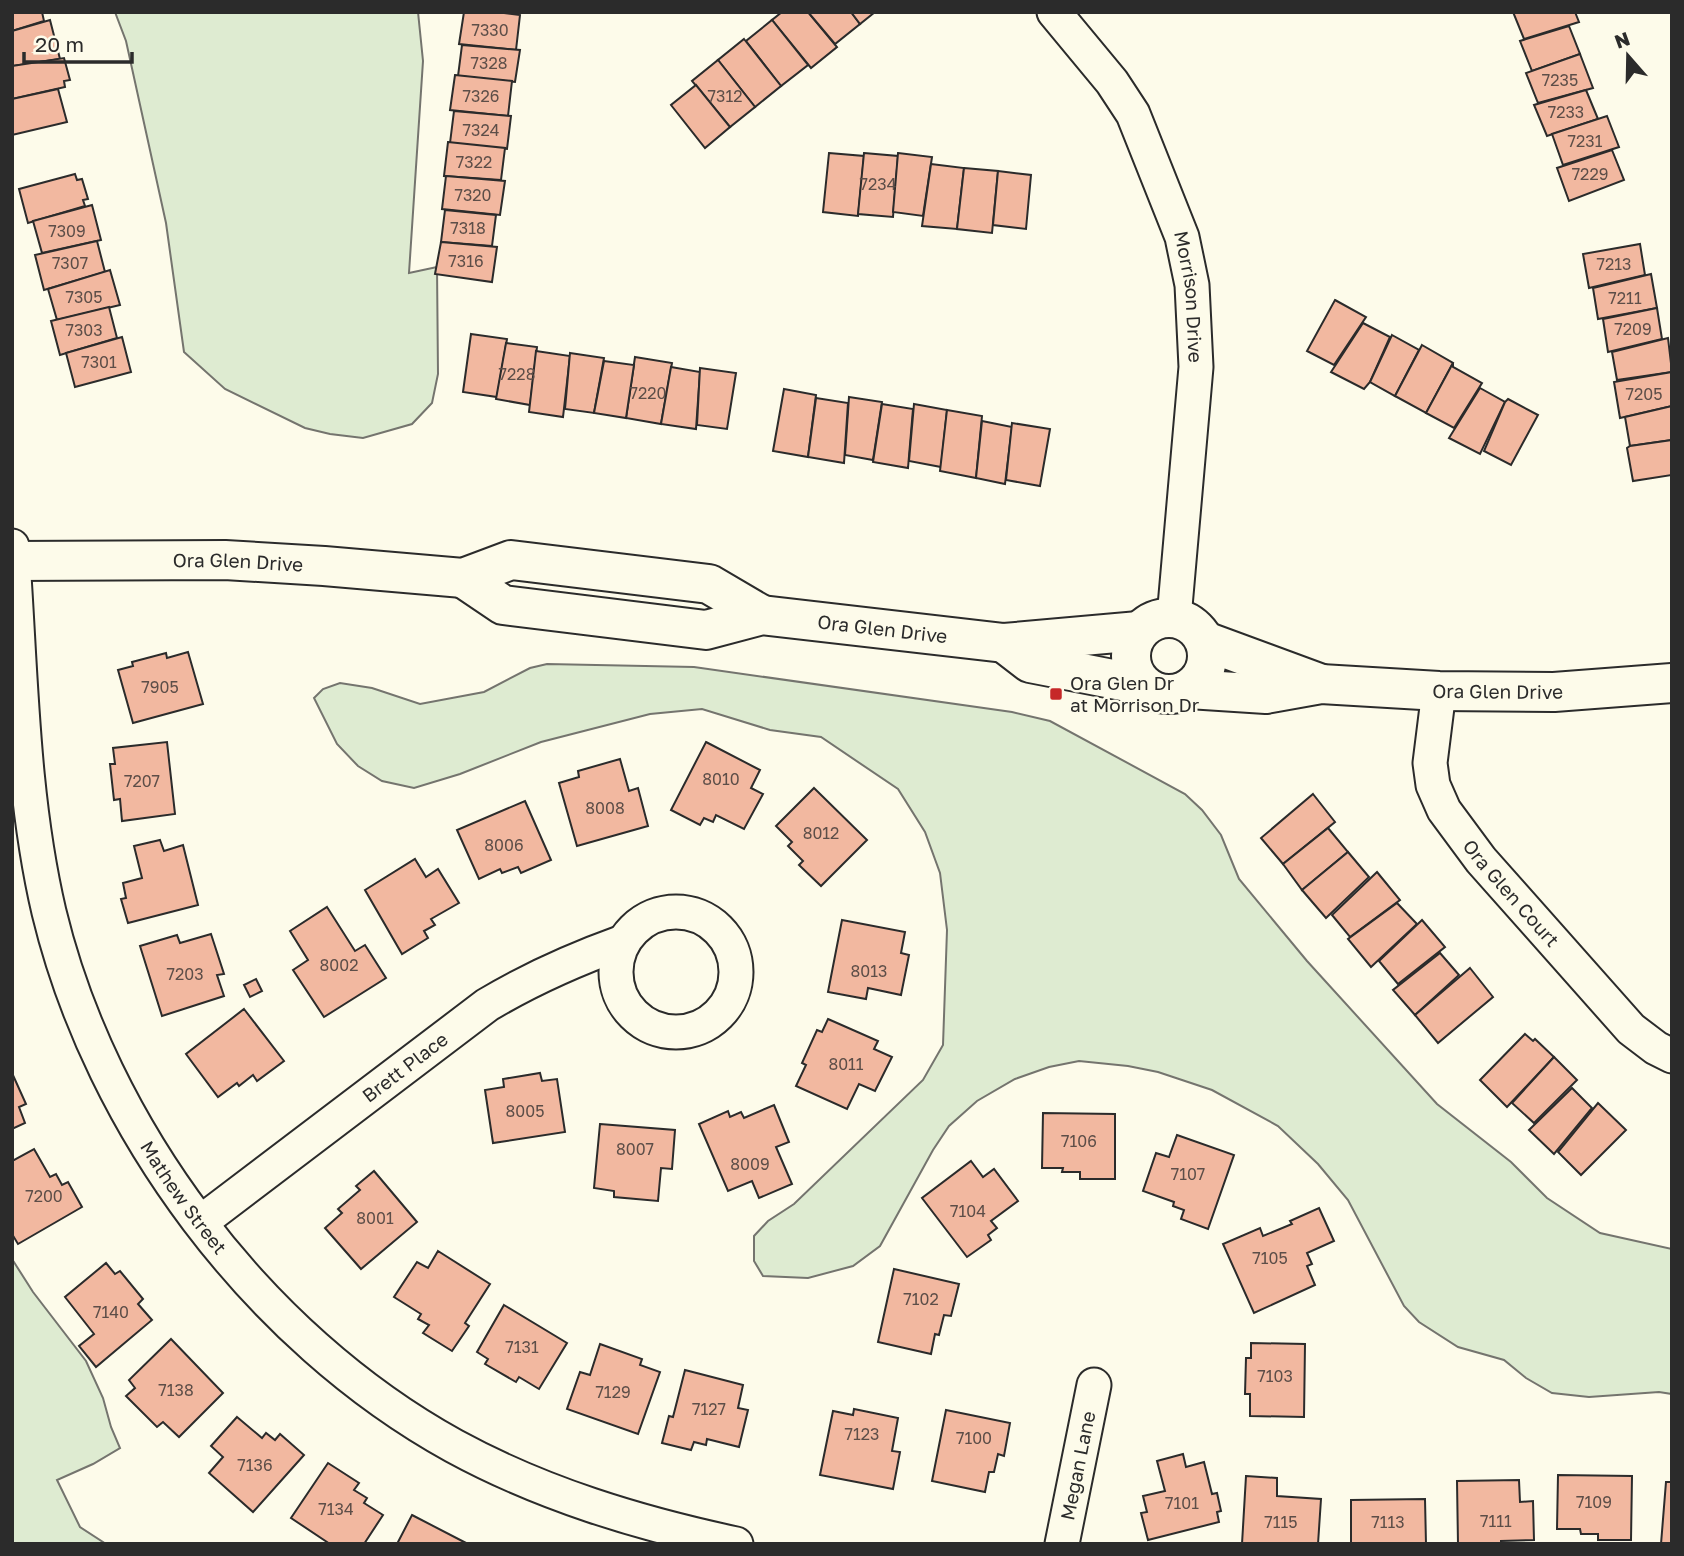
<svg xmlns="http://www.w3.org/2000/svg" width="1684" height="1556" viewBox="0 0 1684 1556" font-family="'Golos Text',sans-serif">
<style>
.green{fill:#deebd1;stroke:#74746e;stroke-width:2}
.building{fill:#f2b8a0;stroke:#2b2b2b;stroke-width:2}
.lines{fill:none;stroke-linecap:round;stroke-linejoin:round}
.minor-casing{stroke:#2b2b2b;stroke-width:37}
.tertiary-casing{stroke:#2b2b2b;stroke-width:42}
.minor{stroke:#fdfbea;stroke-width:33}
.tertiary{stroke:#fdfbea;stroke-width:38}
.poi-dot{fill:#c62828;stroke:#fdfbea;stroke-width:2.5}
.labels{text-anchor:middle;stroke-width:5;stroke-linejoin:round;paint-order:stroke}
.number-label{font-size:16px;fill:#5d4e48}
.street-label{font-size:19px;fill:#2b2b2b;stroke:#fdfbea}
.poi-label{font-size:19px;fill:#2b2b2b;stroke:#fdfbea;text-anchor:start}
</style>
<rect width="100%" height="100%" fill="#fdfbea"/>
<g class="green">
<polygon points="115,12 418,12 423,61 409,273 437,267 438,374 432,403 412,424 363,438 330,434 305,428 225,389 184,352 166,223 126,41"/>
<polygon points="547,664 694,667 1012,712 1050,721 1185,794 1202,810 1221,835 1239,879 1307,961 1437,1104 1511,1162 1547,1198 1600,1233 1672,1249 1672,1394 1659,1392 1589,1397 1552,1393 1526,1378 1504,1360 1458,1347 1419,1322 1404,1306 1348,1200 1318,1164 1278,1126 1212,1090 1158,1072 1128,1066 1079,1061 1049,1067 1015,1079 977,1101 949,1126 933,1150 880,1246 853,1266 808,1278 763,1276 754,1261 754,1236 768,1221 794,1204 923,1080 943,1045 947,930 940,873 925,832 898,789 821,737 770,730 702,709 650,714 541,742 460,774 414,788 382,781 358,766 337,744 314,698 323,689 340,683 372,688 420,704 484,692 530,668"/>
<polygon points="12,1259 33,1292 86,1361 103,1398 111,1427 120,1448 93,1464 57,1480 80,1527 106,1544 12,1544"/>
</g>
<g class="building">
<polygon points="12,12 42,12 44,21 12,31"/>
<polygon points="464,12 496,12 520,15 516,50 459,44"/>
<polygon points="782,12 808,12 837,47 811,68 772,20"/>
<polygon points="808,12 851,12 860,24 835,44"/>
<polygon points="851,12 875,12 860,24"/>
<polygon points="1513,12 1575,12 1579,22 1524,39"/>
<polygon points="50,20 60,59 12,66 12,31"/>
<polygon points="772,20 808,65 781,86 746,41"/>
<polygon points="1569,26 1580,54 1532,71 1520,41"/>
<polygon points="744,39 781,86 755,107 718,60"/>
<polygon points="462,45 520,50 515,82 458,76"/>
<polygon points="1580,54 1593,88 1538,103 1526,73"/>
<polygon points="64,58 70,80 64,81 65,87 12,99 12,66"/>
<polygon points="718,60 755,107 730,127 692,81"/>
<polygon points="455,75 512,81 508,116 450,110"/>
<polygon points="696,85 730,127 705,148 671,105"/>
<polygon points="58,89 67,122 12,135 12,99"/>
<polygon points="1586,90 1598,119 1547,136 1534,105"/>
<polygon points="454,111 511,116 507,149 450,143"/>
<polygon points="1607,116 1619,147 1563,165 1552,134"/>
<polygon points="448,142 505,148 501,180 444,176"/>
<polygon points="1612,150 1624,180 1569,201 1557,168"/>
<polygon points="829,153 864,156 858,216 823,212"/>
<polygon points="864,153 898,156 893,217 858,214"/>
<polygon points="898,153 932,157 923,216 893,212"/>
<polygon points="931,164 964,168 957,229 922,226"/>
<polygon points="964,168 998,171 992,233 957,229"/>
<polygon points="998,171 1031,175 1026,229 993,225"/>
<polygon points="75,174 77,180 82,179 88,199 83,200 85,206 28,223 19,189"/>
<polygon points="446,176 505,181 500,215 442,209"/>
<polygon points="92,205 101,240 42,253 33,221"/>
<polygon points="445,210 496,215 492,246 441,242"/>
<polygon points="97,241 105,272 44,290 35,255"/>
<polygon points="441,242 497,247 492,282 435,274"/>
<polygon points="1640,244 1645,275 1589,288 1583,254"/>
<polygon points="110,270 120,305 57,320 48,289"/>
<polygon points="1651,274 1657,308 1598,319 1593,288"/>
<polygon points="1335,300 1366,317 1334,365 1307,351"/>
<polygon points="109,307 117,338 60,355 51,321"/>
<polygon points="1657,308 1662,339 1608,352 1603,319"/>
<polygon points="1363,323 1390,337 1370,382 1364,389 1331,372"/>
<polygon points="471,334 507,339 497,397 463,392"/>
<polygon points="1392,335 1419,350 1395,396 1370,382"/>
<polygon points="122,337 131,372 75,387 66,353"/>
<polygon points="1668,338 1672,372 1617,380 1612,352"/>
<polygon points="506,343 537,347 530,405 496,399"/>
<polygon points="1422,345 1453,363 1426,413 1395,396"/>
<polygon points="536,351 570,356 563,417 529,412"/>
<polygon points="570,353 604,358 594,413 565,409"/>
<polygon points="635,357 672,363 661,424 626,418"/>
<polygon points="604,361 634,365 626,418 594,413"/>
<polygon points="1453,363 1453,367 1482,383 1454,428 1426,413"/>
<polygon points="671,367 700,372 696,429 661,424"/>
<polygon points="700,368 736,373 727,429 697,425"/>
<polygon points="1672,372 1672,406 1620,418 1614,382"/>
<polygon points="1480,388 1505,402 1480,454 1449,438"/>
<polygon points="784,389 816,395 808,457 773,451"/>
<polygon points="849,397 882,402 873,460 845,455"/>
<polygon points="816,398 848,403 844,463 808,457"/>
<polygon points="1508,399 1538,415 1511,465 1484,451 1505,402"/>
<polygon points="882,404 913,409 908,468 873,462"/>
<polygon points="914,404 947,410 941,467 909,461"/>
<polygon points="1672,406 1672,440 1630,446 1625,417"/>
<polygon points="947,410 982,416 976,478 940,471"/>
<polygon points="982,421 1012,427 1005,484 976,478"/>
<polygon points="1012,423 1050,429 1040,486 1006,480"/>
<polygon points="1672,440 1672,475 1633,481 1627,448 1630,446"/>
<polygon points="188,652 203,704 133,723 118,670 133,666 132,662 166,653 167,658"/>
<polygon points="167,742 175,814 122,821 120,799 114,800 110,764 115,764 113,748"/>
<polygon points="706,742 760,770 751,788 763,794 744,829 716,815 713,822 704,818 700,825 671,810"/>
<polygon points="620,759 629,791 638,788 648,826 577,846 559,783 579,777 578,771"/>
<polygon points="814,788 867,840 821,886 799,865 803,861 788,846 792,842 776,826"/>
<polygon points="1313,794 1335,822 1283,864 1261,838"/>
<polygon points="525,801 551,860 521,873 518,867 502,873 500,869 479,879 457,830"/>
<polygon points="1328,828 1348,852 1302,890 1283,864"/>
<polygon points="160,840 164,851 183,845 198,905 128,923 121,899 126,898 123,883 142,878 134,846"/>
<polygon points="1348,852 1369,877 1326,918 1302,890"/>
<polygon points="415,859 426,877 438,869 459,903 431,919 435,925 424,931 428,938 402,954 365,890"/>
<polygon points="1377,872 1400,900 1350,937 1332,915"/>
<polygon points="1397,903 1417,924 1371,967 1348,939"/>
<polygon points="327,907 355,951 365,945 386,978 324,1017 293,970 308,960 290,931"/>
<polygon points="842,920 905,932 901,953 909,955 901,995 868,988 866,999 828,992"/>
<polygon points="1422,920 1445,947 1398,984 1379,961"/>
<polygon points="211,934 224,974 217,975 224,996 162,1016 140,946 177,935 180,943"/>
<polygon points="1440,953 1459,975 1415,1015 1393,990"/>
<polygon points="1470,968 1493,997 1438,1043 1415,1015"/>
<polygon points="256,979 262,991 250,997 244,985"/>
<polygon points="244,1009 284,1061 257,1081 253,1075 239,1086 237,1083 218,1097 186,1054"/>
<polygon points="828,1019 878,1041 874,1049 892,1057 875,1091 859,1084 847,1109 796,1086 806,1065 802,1063 817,1030 822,1032"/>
<polygon points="1525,1034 1533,1041 1535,1039 1554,1057 1507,1107 1480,1080"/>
<polygon points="1554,1057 1577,1080 1534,1123 1512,1103"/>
<polygon points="12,1073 26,1104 19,1107 25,1123 12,1129"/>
<polygon points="540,1073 542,1081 557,1079 565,1132 493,1143 485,1090 504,1087 503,1079"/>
<polygon points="1572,1088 1592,1108 1554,1154 1529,1130"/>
<polygon points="1598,1103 1626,1130 1581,1175 1558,1152"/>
<polygon points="774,1105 789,1142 776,1147 792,1184 759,1198 752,1181 728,1191 699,1124 728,1111 730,1117 741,1112 744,1118"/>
<polygon points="1043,1113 1115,1114 1115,1179 1080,1179 1080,1172 1062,1172 1063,1168 1042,1168"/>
<polygon points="600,1124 675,1130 672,1169 661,1168 658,1201 614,1197 614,1191 594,1188"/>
<polygon points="1177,1135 1234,1155 1208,1229 1181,1219 1184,1210 1173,1206 1174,1202 1143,1191 1156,1153 1169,1157"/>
<polygon points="34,1149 50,1177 56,1174 62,1185 68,1182 82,1207 18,1244 12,1234 12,1161"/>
<polygon points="971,1161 983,1177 994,1169 1018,1201 991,1221 997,1228 988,1235 991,1240 967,1257 922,1198"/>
<polygon points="374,1171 417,1222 361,1269 325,1228 342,1213 338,1209 360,1190 356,1186"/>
<polygon points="1319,1208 1334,1241 1307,1253 1312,1264 1307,1266 1315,1285 1254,1313 1223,1244 1260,1228 1263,1236 1292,1224 1290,1221"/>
<polygon points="438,1251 490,1284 465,1323 469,1326 452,1351 423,1333 429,1325 418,1319 421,1314 394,1297 417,1262 428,1268"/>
<polygon points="106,1263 115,1274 120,1271 143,1299 138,1304 152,1320 96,1367 79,1346 94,1334 65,1297"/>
<polygon points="894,1269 959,1284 951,1316 944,1315 939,1335 935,1334 931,1354 878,1342"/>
<polygon points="504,1305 567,1343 539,1389 519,1377 516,1382 485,1364 488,1359 477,1352"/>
<polygon points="171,1339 223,1393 179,1437 163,1422 157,1427 126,1396 135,1388 129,1380"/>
<polygon points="1251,1343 1305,1344 1304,1417 1250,1416 1250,1394 1245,1394 1246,1358 1251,1358"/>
<polygon points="600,1344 642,1359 640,1365 660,1372 638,1434 567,1409 580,1372 590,1375"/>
<polygon points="685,1370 743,1385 738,1408 748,1410 739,1447 707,1439 706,1445 694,1442 691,1450 662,1443 669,1416 673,1417"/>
<polygon points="854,1409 898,1418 892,1451 900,1452 893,1489 820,1475 833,1411 853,1415"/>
<polygon points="946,1410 1010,1423 1004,1456 998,1454 994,1472 989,1472 985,1492 932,1481"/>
<polygon points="237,1417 262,1438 266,1433 275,1440 280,1434 304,1455 253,1512 209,1473 223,1457 211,1446"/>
<polygon points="1183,1454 1186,1467 1204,1462 1212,1494 1217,1493 1221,1511 1217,1512 1219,1522 1148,1540 1141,1513 1147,1512 1143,1496 1165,1491 1157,1461"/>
<polygon points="328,1463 359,1483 354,1490 367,1498 364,1503 383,1515 364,1544 330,1544 291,1518"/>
<polygon points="1558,1475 1632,1476 1631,1540 1598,1540 1598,1534 1581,1534 1580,1529 1557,1529"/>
<polygon points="1246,1476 1277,1478 1277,1496 1321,1499 1318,1544 1242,1544"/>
<polygon points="1519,1480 1520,1502 1533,1501 1534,1540 1501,1541 1501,1544 1458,1544 1457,1481"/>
<polygon points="1666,1482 1672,1482 1672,1544 1661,1544"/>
<polygon points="1425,1499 1426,1544 1351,1544 1351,1500"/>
<polygon points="412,1515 468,1544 397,1544"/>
</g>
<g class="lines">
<defs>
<g id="minor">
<path id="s1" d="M1054 12 1112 82 1133 114 1182 237 1192 285 1196 367 1174 618"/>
<path id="s2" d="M12 546C21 667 21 793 49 912 101 1128 258 1338 454 1446 542 1494 638 1523 736 1544"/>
<path id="s3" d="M1439 691 1430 763 1433 785 1444 810 1481 860 1631 1029 1656 1048 1672 1056"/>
<circle cx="676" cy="972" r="60"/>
<path id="s4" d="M201 1222 487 1005C532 978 573 960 623 942"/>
<path id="s5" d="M1062 1544 1094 1385"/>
</g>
<g id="tertiary">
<path id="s6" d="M12 561 225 560 324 566 463 578 511 560 709 584 762 615"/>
<path id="s7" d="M463 578 503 605 706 630 762 615 1004 643 1139 631"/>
<circle cx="1169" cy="656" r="38"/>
<polyline points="1205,641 1319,683"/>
<polyline points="1004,643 1030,663 1143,685"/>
<path id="s8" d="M1189 689 1266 694 1321 684 1439 691 1554 692 1672 683"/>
</g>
</defs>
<use href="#minor" class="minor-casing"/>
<use href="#tertiary" class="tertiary-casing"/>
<use href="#minor" class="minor"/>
<use href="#tertiary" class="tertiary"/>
</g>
<rect class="poi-dot" x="1049" y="687" width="14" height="14" rx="3.5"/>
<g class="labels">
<g class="number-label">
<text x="490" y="36">7330</text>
<text x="489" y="69">7328</text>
<text x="1560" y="86">7235</text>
<text x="481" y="102">7326</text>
<text x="725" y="102">7312</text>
<text x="1566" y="118">7233</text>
<text x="481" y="136">7324</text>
<text x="1585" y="147">7231</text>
<text x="474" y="168">7322</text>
<text x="1590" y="180">7229</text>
<text x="878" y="190">7234</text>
<text x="473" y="201">7320</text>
<text x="468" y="234">7318</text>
<text x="67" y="237">7309</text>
<text x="466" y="267">7316</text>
<text x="70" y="269">7307</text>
<text x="1614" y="270">7213</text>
<text x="84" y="303">7305</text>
<text x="1625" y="304">7211</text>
<text x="1633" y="335">7209</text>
<text x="84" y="336">7303</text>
<text x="99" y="368">7301</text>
<text x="517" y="380">7228</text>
<text x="648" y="399">7220</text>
<text x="1644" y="400">7205</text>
<text x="160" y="693">7905</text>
<text x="721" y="785">8010</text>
<text x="142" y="787">7207</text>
<text x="605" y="814">8008</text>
<text x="821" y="839">8012</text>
<text x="504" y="851">8006</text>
<text x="339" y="971">8002</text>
<text x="869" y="977">8013</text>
<text x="185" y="980">7203</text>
<text x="846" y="1070">8011</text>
<text x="525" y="1117">8005</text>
<text x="1079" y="1147">7106</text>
<text x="635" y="1155">8007</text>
<text x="750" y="1170">8009</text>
<text x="1188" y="1180">7107</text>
<text x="44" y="1202">7200</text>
<text x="968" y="1217">7104</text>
<text x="375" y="1224">8001</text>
<text x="1270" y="1264">7105</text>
<text x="921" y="1305">7102</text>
<text x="111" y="1318">7140</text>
<text x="522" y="1353">7131</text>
<text x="1275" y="1382">7103</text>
<text x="176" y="1396">7138</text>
<text x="613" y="1398">7129</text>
<text x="709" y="1415">7127</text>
<text x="862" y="1440">7123</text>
<text x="974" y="1444">7100</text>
<text x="255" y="1471">7136</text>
<text x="1594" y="1508">7109</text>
<text x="1182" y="1509">7101</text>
<text x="336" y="1515">7134</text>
<text x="1496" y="1527">7111</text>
<text x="1281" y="1528">7115</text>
<text x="1388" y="1528">7113</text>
</g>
<g class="street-label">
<text dy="7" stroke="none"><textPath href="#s1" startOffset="322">Morrison Drive</textPath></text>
<text dy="7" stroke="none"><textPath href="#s6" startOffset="226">Ora Glen Drive</textPath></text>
<text dy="7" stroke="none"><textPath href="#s7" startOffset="432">Ora Glen Drive</textPath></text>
<text dy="7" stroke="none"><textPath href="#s8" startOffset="310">Ora Glen Drive</textPath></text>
<text dy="7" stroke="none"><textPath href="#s3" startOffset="229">Ora Glen Court</textPath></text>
<text dy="7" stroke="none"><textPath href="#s4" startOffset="256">Brett Place</textPath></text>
<text dy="7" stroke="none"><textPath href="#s2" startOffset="686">Mathew Street</textPath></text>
<text dy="7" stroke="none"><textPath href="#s5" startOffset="80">Megan Lane</textPath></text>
</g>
<g class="poi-label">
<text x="1070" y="690">Ora Glen Dr<tspan x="1070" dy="22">at Morrison Dr</tspan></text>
</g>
</g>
<rect width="1684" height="1556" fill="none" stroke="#2b2b2b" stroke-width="28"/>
<g transform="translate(1628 56) rotate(340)" stroke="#fdfbea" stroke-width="5" paint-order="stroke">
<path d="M0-5L12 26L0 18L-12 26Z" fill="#2b2b2b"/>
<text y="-10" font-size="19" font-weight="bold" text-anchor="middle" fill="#2b2b2b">N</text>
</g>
<path d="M24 52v10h108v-10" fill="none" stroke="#2b2b2b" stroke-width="3.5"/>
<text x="35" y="52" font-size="21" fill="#2b2b2b" stroke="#fdfbea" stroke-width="5" paint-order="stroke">20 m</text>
</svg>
